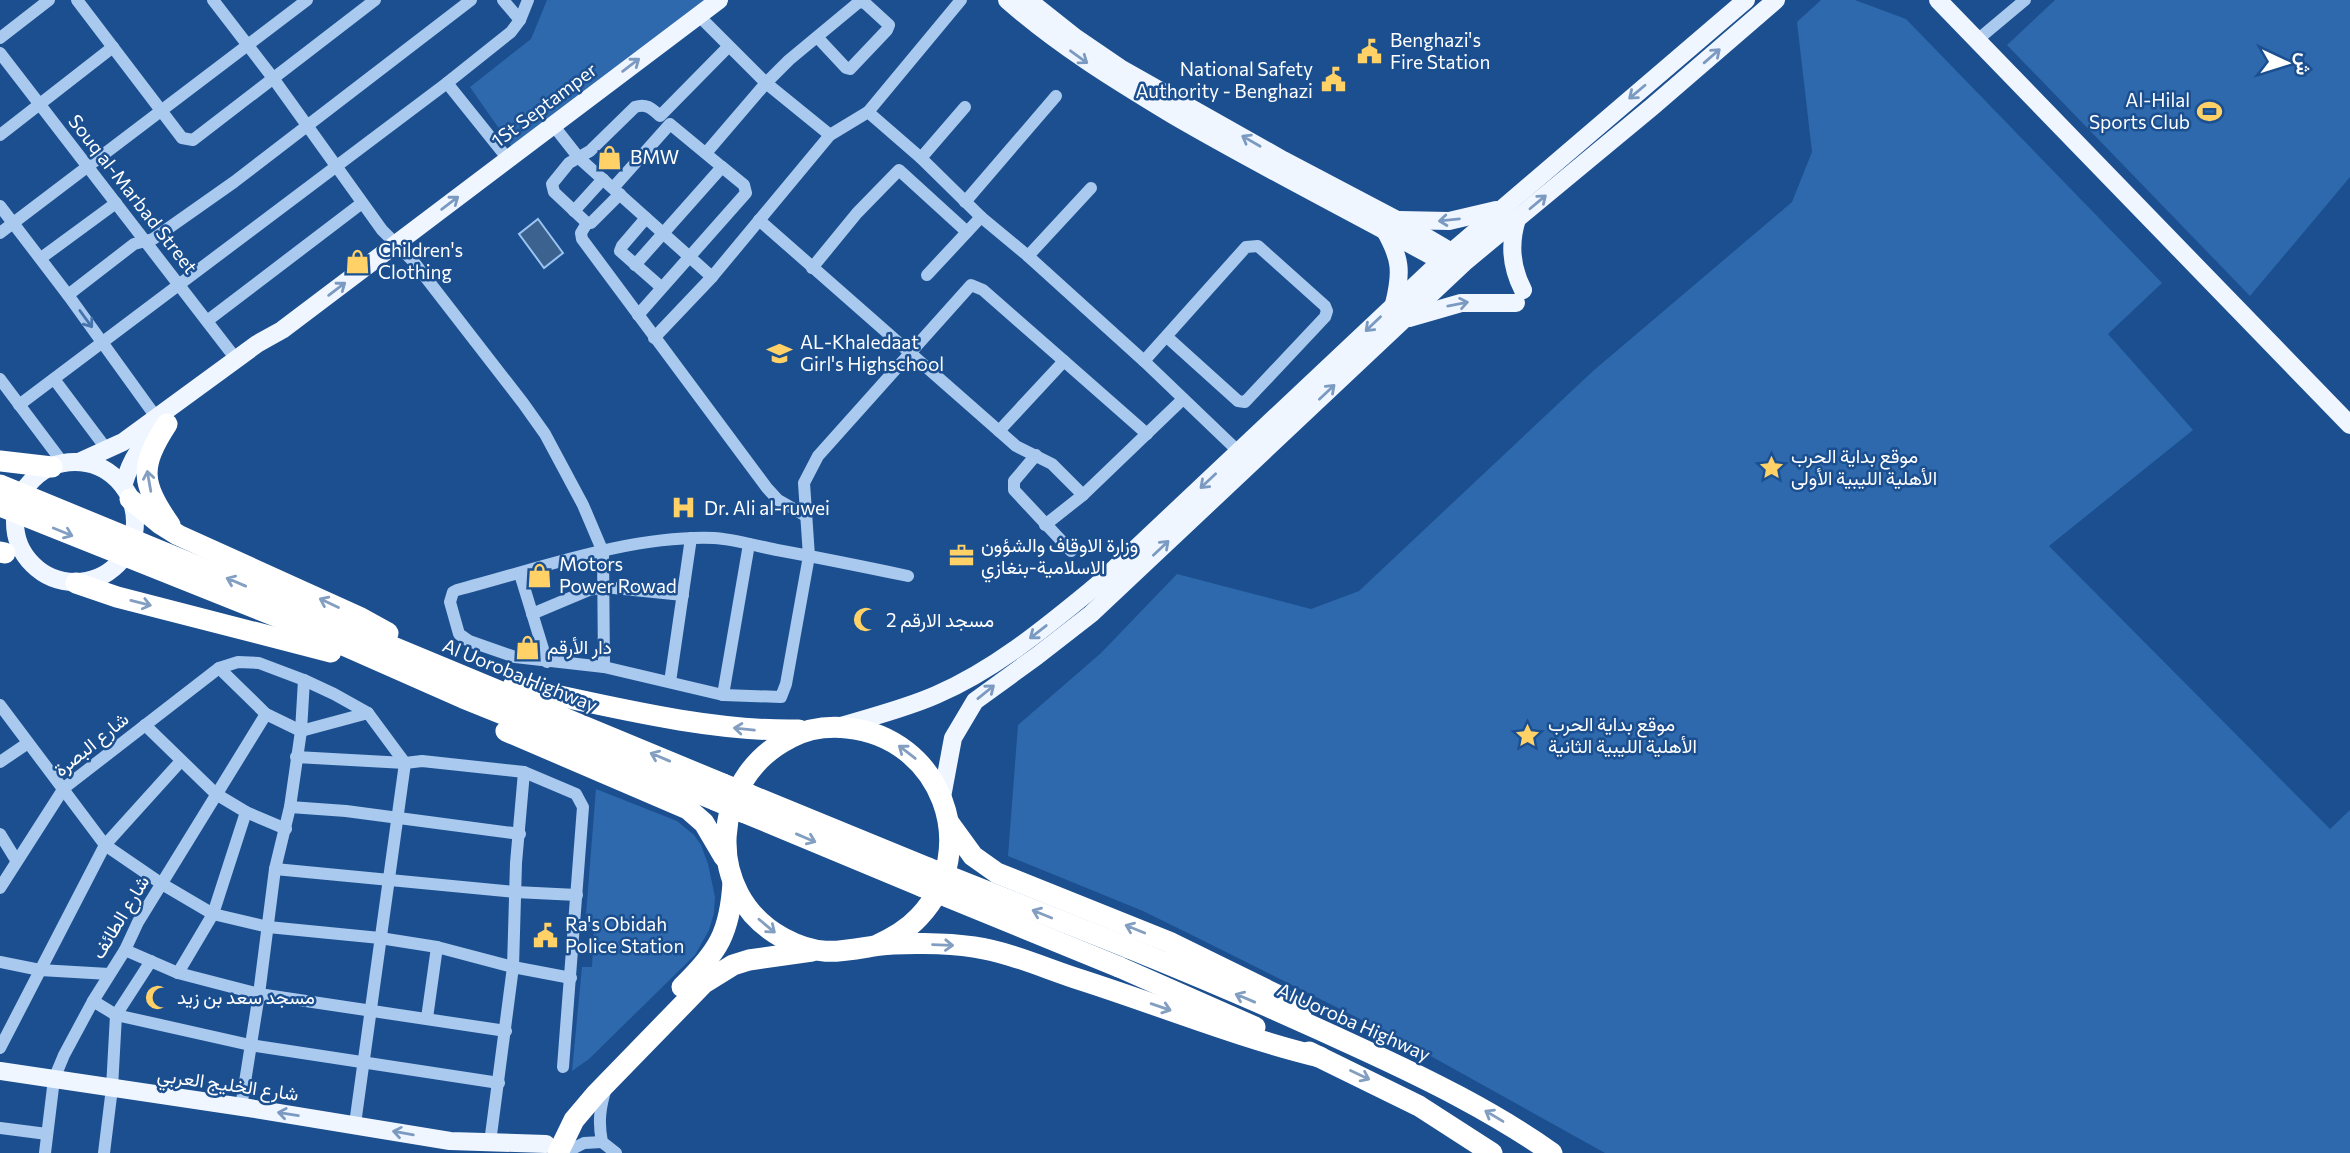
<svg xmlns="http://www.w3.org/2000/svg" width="2350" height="1153" viewBox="0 0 2350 1153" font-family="Commissioner,Vazirmatn,sans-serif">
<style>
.green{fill:#2e69ad}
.water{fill:#3c6290;stroke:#9cc4f0;stroke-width:2}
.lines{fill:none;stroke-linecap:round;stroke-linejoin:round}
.minor{stroke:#a9c9ee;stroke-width:12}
.major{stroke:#f0f6ff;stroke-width:18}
.highway{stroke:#fff;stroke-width:21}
.highway-bridge{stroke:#fff;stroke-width:21}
.oneway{stroke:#7b9ac1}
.oneway2{stroke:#4674ac}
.oneway3{stroke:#829ec1}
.labels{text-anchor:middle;stroke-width:5;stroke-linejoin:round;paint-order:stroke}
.poi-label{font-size:19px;fill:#fff;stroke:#1b4f8f;text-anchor:start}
.street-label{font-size:19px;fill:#fff;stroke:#1b4f8f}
</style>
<rect width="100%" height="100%" fill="#1b4f8f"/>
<g class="green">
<polygon points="547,0 705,0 514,150 470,87 531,39"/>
<polygon points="1821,0 1855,0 1906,19 2162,283 2108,334 2193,430 2049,546 2330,829 2350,810 2350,1153 1605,1153 1400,1039 1210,944 1143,911 1008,856 1018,725 1101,653 1177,574 1311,609 1359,591 1593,371 1792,202 1812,152 1797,22"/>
<polygon points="2055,0 2350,0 2350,177 2250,296 2007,45"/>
<polygon points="596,789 677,821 694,835 701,845 708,864 715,897 714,913 709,930 695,955 589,1059 572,1071 582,967 592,967 594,927 585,927"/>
</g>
<polygon class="water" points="538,219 563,253 544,268 519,234"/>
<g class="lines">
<g class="minor">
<polyline points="77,0 182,138 193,140 375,0"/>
<polyline points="213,0 273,78 382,230 413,261 523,403 545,434 583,505 603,552 604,667"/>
<polyline points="503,0 520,20"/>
<polyline points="698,15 766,83 830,135"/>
<polyline points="0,38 49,0"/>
<polyline points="1976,41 2025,0"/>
<polyline points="0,53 236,359"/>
<polyline points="868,112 961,0"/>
<polyline points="553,125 579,158 712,277 830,135 868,112 921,158 981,217 1028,256 1144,361 1239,452"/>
<polyline points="0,135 113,47"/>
<polyline points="706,153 766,83 789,60 859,2 865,3 889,25 887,30 850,69 846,68 818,38"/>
<polyline points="921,158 965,107"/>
<polyline points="508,159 447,83 511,32 520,20 528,0"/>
<polyline points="613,188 670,124 722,167 635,265"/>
<path d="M620 194 591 223H587L554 192 552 184 569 163 590 151 635 107C647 103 652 109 660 116L728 47"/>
<polyline points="965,202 1056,96"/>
<polyline points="0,206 68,295 156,417"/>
<polyline points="574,211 603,179"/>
<polyline points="646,218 622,246 620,251 661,287"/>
<polyline points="759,220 999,431 1016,446 1052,464 1083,495 1183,399"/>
<polyline points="587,223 581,233 582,239 767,488 778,500 806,516"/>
<polyline points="0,233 307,0"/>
<polyline points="1028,256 1091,188"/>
<polyline points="41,258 116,203"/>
<polyline points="812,268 857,213 899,170 967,232"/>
<polyline points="927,275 981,217"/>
<polyline points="68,295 134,244 153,239 234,182 471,0"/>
<polyline points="638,315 746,193 744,185 722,167"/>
<polyline points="207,321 362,203"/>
<polyline points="654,338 712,277"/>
<polyline points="1144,361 1246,247 1258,246 1325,306 1327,311 1325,317 1245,402 1238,401 1167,337"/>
<polyline points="0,379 63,463"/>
<polyline points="54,379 108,451"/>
<polyline points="19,405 447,83"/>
<polyline points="999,431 1064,361 1147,434"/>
<polyline points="1036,455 1014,481 1014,490 1071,551"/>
<polyline points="1045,525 1083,495"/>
<polyline points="520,574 547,662"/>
<path d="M908 576C865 567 821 558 777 550 756 546 734 539 714 538 630 535 538 569 457 590L453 592 450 602 459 634 469 641 515 657 604 667 723 695 781 697 786 684 809 556 804 483 818 456 971 285 983 290 1064 361"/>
<polyline points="532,614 589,590 604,587 683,595"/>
<polyline points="219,668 266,714 301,731 368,713"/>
<polyline points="670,682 691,538"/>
<polyline points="723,695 749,544"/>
<polyline points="0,705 105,845 162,884 213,914 268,927 380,938 437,947 513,967 571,978"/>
<polyline points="145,725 216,794 246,812 286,829"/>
<polyline points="296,757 405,763 422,761 524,772 576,794 583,807 563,1067"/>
<polyline points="0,762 28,743"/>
<polyline points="290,807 346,811 520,834"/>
<polyline points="0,834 16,860"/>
<polyline points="275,869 515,892 577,895"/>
<polyline points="0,888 64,788 219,668 238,662 259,663 304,680 334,694 368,713 405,763 355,1124"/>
<polyline points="125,950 178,973 259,994 506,1031"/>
<polyline points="0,962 40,970 109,974"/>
<polyline points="178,973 213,914 246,812"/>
<polyline points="93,1001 116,1015 250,1045 499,1083"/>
<polyline points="427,1018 437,947"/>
<polyline points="0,1048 105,845 180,762"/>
<path d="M606 1088C600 1107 598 1122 602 1142L616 1153"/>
<polyline points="241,1107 259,994 275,869 290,807 301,731 304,680"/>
<polyline points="0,1128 47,1134"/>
<polyline points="491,1135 513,967 516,863 524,772"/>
<polyline points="45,1153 54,1079 64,1055 93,1001 125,950 138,922 266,714"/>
<polyline points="104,1153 112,1088 116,1015 151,961"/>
<polyline points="564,1153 584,1143 602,1142"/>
</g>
<g class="major">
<path d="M1007 0C1058 45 1115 80 1173 115 1264 168 1358 215 1450 266"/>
<polyline points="1028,0 1076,38 1120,68 1283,160 1397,220 1460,257"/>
<polyline points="1938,0 2350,425"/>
<path d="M1517 219C1509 244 1511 267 1523 290"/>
<polyline points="1399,220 1449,221 1496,210"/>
<path d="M1384 229C1401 258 1402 272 1394 304"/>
<polyline points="1409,318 1461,303 1516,303"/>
<polyline points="79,462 123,442 257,344 282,330 719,0"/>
<circle cx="75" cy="522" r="60"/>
<path d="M123 486C132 457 139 446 163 427"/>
<path d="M838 727C870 717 904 709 936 695 996 669 1046 627 1096 586L1441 261 1746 0"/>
<polyline points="942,797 953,738 975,701 1037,656 1091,614 1466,261 1652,107 1776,0"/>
<polyline points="0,1071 249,1108 450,1141 546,1144"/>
</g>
<g class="highway">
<path d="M167 424C139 467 141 483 170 525"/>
<polyline points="0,461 52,467"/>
<polyline points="130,499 159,523 178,535 359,617 388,633"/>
<polyline points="0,552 5,553"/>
<polyline points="76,583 117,597 331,652"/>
<polyline points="299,608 723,784"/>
<polyline points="293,623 463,698 715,800"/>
<path d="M513 686C604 705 707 732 799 730"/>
<polyline points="506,731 688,809 704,823 724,857"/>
<polyline points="750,795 928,868"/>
<polyline points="743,812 921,886"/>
<polyline points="949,823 973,856 997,873 1169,942 1279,996 1301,1011"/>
<path d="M875 946C891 939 906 931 919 917 983 849 941 737 847 728 828 726 807 729 790 738 710 778 702 894 783 938 818 957 838 952 874 946 901 942 947 943 974 947 1008 952 1042 967 1075 978 1157 1004 1237 1037 1320 1057"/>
<path d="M1129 948C1208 980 1287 1014 1364 1050 1429 1080 1494 1112 1552 1153"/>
<polyline points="1119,967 1255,1027"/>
<path d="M682 987C718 952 730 933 733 882"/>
<polyline points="1309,1052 1419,1106 1492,1153"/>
<polyline points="558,1153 574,1120 596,1094 704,983 733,965 749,960 812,951"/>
</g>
<g class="highway-bridge">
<polyline points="0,485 299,608"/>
<polyline points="0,506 293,623"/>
<polyline points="723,784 750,795"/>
<polyline points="715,800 743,812"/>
<polyline points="928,868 1129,948"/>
<polyline points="921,886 1119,967"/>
</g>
</g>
<defs><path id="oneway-shaft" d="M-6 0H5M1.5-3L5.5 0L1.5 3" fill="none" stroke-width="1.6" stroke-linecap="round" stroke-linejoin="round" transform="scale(1.75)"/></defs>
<g class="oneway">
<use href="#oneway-shaft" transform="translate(1712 56) rotate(-41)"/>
<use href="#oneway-shaft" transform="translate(1079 57) rotate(36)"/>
<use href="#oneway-shaft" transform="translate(631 65) rotate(-37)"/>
<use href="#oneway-shaft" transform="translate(1637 92) rotate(140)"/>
<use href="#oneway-shaft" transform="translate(1251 141) rotate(-150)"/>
<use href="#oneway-shaft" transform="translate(1538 202) rotate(-40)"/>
<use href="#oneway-shaft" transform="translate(450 203) rotate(-37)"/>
<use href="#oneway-shaft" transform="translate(1449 220) rotate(174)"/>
<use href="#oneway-shaft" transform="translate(337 289) rotate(-37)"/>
<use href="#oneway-shaft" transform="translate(1458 304) rotate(-11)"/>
<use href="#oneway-shaft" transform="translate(1373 324) rotate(136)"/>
<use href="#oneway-shaft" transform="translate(1327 392) rotate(-43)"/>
<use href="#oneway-shaft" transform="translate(1208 481) rotate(137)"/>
<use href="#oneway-shaft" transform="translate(1161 548) rotate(-43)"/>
<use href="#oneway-shaft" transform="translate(1038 632) rotate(142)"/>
<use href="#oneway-shaft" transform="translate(986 692) rotate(-39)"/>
<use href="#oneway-shaft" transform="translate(288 1114) rotate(-171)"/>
<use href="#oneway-shaft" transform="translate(403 1133) rotate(-170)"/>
</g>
<use class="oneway2" href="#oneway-shaft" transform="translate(86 319) rotate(54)"/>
<g class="oneway3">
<use href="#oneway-shaft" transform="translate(149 481) rotate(-100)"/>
<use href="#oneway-shaft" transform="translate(63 532) rotate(22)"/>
<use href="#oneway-shaft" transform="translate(236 582) rotate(-157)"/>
<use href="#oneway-shaft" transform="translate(141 603) rotate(14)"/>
<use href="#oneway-shaft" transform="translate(329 603) rotate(-155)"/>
<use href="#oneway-shaft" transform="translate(744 729) rotate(-174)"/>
<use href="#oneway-shaft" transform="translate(907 752) rotate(-142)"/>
<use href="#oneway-shaft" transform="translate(660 757) rotate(-157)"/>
<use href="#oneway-shaft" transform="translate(806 838) rotate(23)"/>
<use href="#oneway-shaft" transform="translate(1042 914) rotate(-158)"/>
<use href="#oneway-shaft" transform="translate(767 926) rotate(40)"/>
<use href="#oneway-shaft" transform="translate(1135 929) rotate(-158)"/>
<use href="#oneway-shaft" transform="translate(943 945) rotate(2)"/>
<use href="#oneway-shaft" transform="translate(1245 998) rotate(-157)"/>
<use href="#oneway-shaft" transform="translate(1161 1007) rotate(19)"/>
<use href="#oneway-shaft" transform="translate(1360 1075) rotate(25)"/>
<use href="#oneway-shaft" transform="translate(1494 1116) rotate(-149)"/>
</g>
<defs>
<symbol id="civic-bare" viewBox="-9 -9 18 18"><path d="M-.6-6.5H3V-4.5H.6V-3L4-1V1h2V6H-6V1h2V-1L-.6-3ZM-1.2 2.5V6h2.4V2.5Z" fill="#ffd166" stroke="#1b4f8f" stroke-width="2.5" paint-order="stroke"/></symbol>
<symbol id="stadium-bare" viewBox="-9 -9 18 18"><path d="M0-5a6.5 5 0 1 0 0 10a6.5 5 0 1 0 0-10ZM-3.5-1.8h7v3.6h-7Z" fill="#ffd166" stroke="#1b4f8f" stroke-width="2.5" paint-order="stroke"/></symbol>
<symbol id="shop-bare" viewBox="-9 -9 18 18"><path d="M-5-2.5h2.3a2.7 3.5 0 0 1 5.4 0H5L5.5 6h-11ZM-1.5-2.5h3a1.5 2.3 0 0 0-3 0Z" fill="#ffd166" stroke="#1b4f8f" stroke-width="2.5" paint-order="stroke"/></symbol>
<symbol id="school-bare" viewBox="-9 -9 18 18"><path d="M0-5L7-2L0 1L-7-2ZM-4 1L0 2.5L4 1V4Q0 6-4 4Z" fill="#ffd166" stroke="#1b4f8f" stroke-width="2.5" paint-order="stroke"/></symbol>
<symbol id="sight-bare" viewBox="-9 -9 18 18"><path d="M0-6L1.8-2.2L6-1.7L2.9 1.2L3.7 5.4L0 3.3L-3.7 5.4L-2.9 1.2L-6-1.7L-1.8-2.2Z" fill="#ffd166" stroke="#1b4f8f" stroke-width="2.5" paint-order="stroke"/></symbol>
<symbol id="hospital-bare" viewBox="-9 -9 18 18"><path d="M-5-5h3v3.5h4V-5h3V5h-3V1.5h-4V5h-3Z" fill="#ffd166" stroke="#1b4f8f" stroke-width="2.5" paint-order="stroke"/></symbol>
<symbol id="office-bare" viewBox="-9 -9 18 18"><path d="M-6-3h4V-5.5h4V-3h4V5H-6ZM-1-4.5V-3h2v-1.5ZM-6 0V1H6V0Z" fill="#ffd166" stroke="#1b4f8f" stroke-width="2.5" paint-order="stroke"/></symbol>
<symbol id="mosque-bare" viewBox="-9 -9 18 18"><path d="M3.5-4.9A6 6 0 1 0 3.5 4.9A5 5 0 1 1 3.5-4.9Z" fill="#ffd166" stroke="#1b4f8f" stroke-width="2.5" paint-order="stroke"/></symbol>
</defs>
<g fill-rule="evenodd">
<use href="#civic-bare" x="1352" y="34" width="35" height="35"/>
<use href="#civic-bare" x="1316" y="62" width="35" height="35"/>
<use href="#stadium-bare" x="2192" y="94" width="35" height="35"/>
<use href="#shop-bare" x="592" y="140" width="35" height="35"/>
<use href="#shop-bare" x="340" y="244" width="35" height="35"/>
<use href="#school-bare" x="762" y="336" width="35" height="35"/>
<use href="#sight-bare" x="1754" y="450" width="35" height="35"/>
<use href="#hospital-bare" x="666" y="490" width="35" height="35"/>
<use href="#office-bare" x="944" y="538" width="35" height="35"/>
<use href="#shop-bare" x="522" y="558" width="35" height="35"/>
<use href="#mosque-bare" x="848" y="602" width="35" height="35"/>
<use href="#shop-bare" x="510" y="630" width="35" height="35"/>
<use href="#sight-bare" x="1510" y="718" width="35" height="35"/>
<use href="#civic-bare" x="528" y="918" width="35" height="35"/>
<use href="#mosque-bare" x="140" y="980" width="35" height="35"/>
</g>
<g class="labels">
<g class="poi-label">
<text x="1390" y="47">Benghazi's<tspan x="1390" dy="22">Fire Station</tspan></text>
<text x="1313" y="76" text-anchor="end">National Safety<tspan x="1313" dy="22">Authority - Benghazi</tspan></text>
<text x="2190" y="107" text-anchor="end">Al-Hilal<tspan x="2190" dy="22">Sports Club</tspan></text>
<text x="630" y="164">BMW</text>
<text x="378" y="257">Children's<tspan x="378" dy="22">Clothing</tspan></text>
<text x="800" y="349">AL-Khaledaat<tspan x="800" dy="22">Girl's Highschool</tspan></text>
<text x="1791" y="463">موقع بداية الحرب<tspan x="1791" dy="22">الأهلية الليبية الأولى</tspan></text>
<text x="704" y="515">Dr. Ali al-ruwei</text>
<text x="981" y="552">وزارة الاوقاف والشؤون<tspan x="981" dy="22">الاسلامية-بنغازي</tspan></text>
<text x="559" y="571">Motors<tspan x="559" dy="22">Power Rowad</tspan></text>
<text x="886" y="627">مسجد الارقم 2</text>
<text x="547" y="654">دار الأرقم</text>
<text x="1548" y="731">موقع بداية الحرب<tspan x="1548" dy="22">الأهلية الليبية الثانية</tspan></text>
<text x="565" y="931">Ra's Obidah<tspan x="565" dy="22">Police Station</tspan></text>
<text x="177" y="1004">مسجد سعد بن زيد</text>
</g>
<g class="street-label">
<text transform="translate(544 105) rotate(-37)" y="7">1St Septamper</text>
<text transform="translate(133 194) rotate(52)" y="7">Souq al-Marbad Street</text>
<text transform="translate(520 675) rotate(22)" y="7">Al Uoroba Highway</text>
<text transform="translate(91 744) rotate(-39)" y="7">شارع البصرة</text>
<text transform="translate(120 917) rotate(-59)" y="7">شارع الطائف</text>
<text transform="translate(1354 1022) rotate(24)" y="7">Al Uoroba Highway</text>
<text transform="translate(228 1084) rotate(8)" y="7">شارع الخليج العربي</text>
</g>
</g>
<g transform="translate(2287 63) rotate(94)" stroke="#1b4f8f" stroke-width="5" paint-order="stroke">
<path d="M0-5L12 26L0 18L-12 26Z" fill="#ffffff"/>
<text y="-10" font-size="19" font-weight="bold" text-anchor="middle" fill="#ffffff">ش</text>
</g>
</svg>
